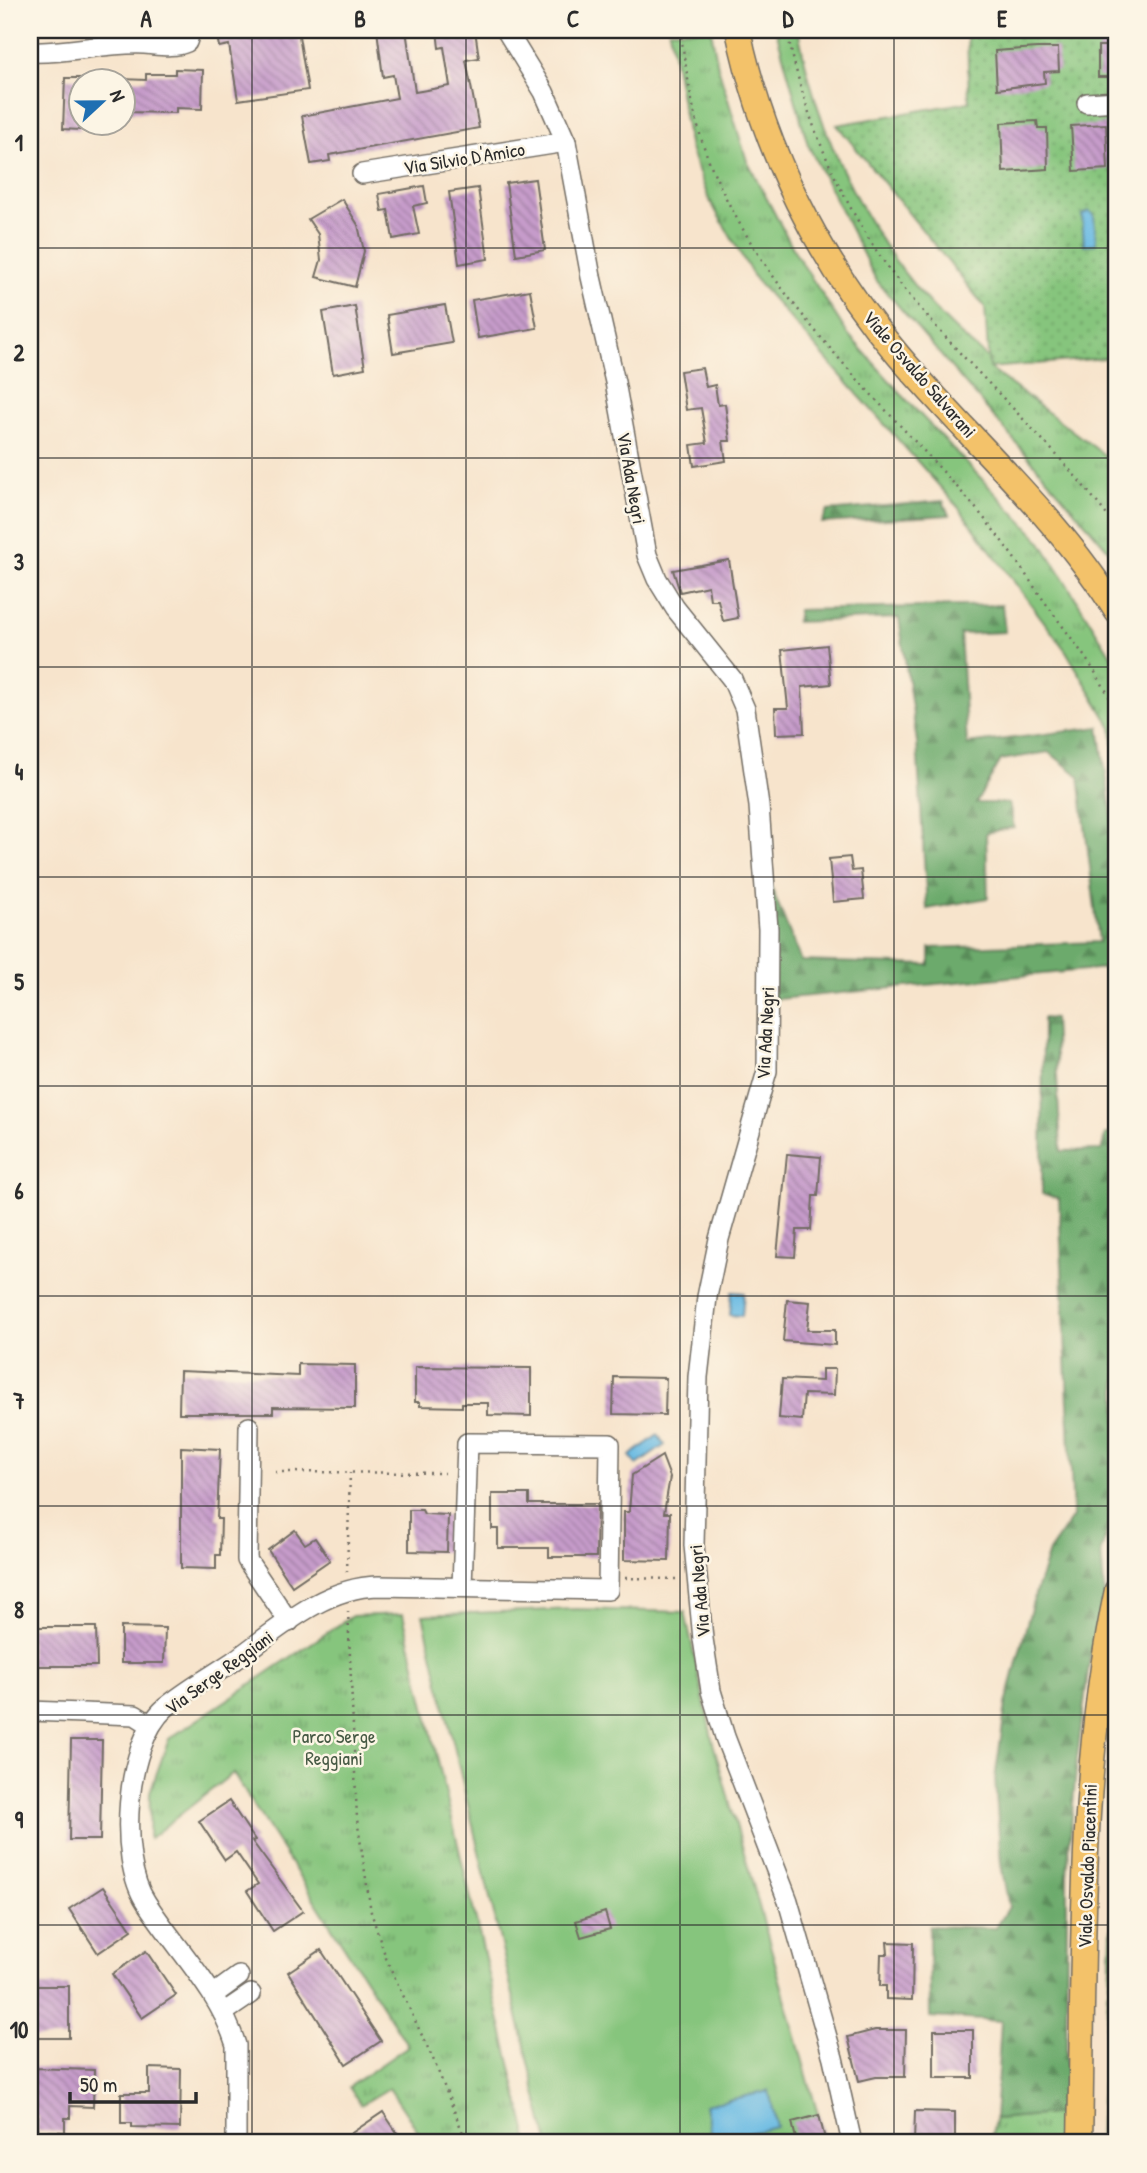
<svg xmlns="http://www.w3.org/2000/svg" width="1147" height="2173" font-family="'Patrick Hand',sans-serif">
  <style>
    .grass { fill: url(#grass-tufts); stroke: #587854; stroke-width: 2 }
    .forest { fill: url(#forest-firs); stroke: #4c6a4c; stroke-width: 2 }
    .garden { fill: url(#garden-dots); stroke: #587854; stroke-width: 2 }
    .pitch { fill: #86c57d; stroke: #587854; stroke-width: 2 }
    .water { fill: #67bae3; stroke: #497287; stroke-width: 2 }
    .building { fill: url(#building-back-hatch) }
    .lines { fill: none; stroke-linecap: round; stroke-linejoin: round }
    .minor-casing { stroke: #726c63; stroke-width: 22 }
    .major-casing { stroke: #726c63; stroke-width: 27 }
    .path { stroke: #726c63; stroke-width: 2.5; stroke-dasharray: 2 5; stroke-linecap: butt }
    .minor { stroke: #fff; stroke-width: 19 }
    .major { stroke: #f3c26a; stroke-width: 24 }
    .grid { fill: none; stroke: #2b2b2b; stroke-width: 2; stroke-opacity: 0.55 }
    .labels { text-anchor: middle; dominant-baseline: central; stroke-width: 5; stroke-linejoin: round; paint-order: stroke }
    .street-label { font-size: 19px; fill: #2b2b2b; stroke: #fcf5e5 }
    .park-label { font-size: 19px; fill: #465944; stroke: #fcf5e5 }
    .neatline { fill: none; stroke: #2b2b2b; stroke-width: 2.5 }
    .grid-label { font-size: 23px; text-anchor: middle; font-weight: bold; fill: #2b2b2b }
  </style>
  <defs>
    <pattern id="grass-tufts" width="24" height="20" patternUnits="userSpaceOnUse" patternTransform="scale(1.75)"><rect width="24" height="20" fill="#86c57d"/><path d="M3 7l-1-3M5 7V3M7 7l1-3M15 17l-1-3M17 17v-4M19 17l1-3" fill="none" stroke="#6ea067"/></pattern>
    <pattern id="forest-firs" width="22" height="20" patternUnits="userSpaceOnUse" patternTransform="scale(1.75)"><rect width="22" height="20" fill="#6caa6c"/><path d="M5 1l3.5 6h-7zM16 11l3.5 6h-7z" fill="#598b59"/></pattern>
    <pattern id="garden-dots" width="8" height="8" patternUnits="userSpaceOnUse" patternTransform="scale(1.75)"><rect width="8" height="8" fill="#86c57d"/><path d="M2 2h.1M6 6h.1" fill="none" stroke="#6ea067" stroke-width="1.8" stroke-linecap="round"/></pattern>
    <pattern id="building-back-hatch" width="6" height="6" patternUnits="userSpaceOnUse" patternTransform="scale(1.75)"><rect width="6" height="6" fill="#c69bca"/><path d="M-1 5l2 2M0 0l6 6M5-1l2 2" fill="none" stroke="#a17fa4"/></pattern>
  </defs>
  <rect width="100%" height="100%" fill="#fcf5e5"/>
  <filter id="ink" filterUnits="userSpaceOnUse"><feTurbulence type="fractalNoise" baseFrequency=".0143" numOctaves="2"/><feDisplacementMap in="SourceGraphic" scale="14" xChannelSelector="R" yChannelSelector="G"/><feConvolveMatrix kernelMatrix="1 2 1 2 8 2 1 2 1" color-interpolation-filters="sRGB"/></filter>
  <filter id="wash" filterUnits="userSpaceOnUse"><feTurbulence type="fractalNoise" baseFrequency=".00686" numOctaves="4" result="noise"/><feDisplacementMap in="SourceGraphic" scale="28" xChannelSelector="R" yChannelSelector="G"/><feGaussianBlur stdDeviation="1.57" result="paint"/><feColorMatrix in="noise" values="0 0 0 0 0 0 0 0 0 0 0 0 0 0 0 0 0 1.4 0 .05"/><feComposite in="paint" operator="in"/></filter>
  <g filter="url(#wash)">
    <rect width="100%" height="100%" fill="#f7e4cc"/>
    <g class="grass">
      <path d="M669,30H711L718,67L747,161L796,254L847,333L913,407L1039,539L1117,665V781L1112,728L1066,651L958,507L755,279L709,199L690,149Z"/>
      <path d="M776,30H798C822,156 886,278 988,358L989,368L1115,463L1117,560L876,280L808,145Z"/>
      <path d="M403,1614L529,2143H426L389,2088L361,2105L349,2087L408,2046L233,1773L149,1839L150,1792L169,1739L352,1616Z"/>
      <path d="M1110,1968H1117V2143H1099Z"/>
      <path d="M1066,2113L1064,2143H990L995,2119Z"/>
    </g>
    <g class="forest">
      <path d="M943,501L949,515L822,523L827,511Z"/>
      <path d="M1002,605L1005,632L960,634L967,744L1099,727L1117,850V967L768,1000L764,869L801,961L930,965V948L1099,942L1079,776L1049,752L1001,760L976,803H1009L1014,827L986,833L988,898L927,909L917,742L899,618L796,622L798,610Z"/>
      <path d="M1043,1018L1054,1019L1061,1151L1102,1150L1105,1134H1117V1498L1101,1551L1105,1599L1090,1657L1077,1758L1067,1874L1066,2113L995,2119L1001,2021L930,2017L929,1926L996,1928L1009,1907L1001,1864L995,1779L1006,1704L1034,1597L1049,1552L1073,1517L1059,1198L1042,1194Z"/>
      <path d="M1117,1798V1968H1110L1115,1820Z"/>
    </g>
    <path class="garden" d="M967,30H1117V357L989,368L985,307L837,125L969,102Z"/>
    <path class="pitch" d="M576,1609L685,1612L713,1743L826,2143H548L423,1615Z"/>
    <g class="water">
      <path d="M1089,211L1094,215L1096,244L1084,245L1082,215Z"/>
      <path d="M732,1292L744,1293L742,1316L730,1315Z"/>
      <path d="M658,1435L665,1445L637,1465L630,1456Z"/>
      <path d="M769,2091L777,2127L712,2141L705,2105Z"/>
    </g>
    <g id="blocks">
      <g class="building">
        <path d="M216,30H298L308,90L238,100L229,45L219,47Z"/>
        <path d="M377,30H406L415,92L450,86L444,47L439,48L437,30H475L479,58L466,60L479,128L329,155L330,161L311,164L302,116L397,98L393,75L383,77Z"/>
        <rect x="1098" y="46" width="19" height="31"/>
        <path d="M1037,48H1058L1059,71L1044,72L1045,83L997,89L995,51Z"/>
        <path d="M175,69L203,70L202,109L176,108V113L122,112V79L146,80V74H175Z"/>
        <path d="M65,78H80V130L63,129Z"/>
        <path d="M1037,121L1038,128H1047L1048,169L1003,172L1001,123Z"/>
        <path d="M1106,124L1108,169L1074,171L1071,126Z"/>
        <path d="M535,179L545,250L516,255L506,183Z"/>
        <path d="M424,186L427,203L413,206L419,234L393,239L388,210L382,211L379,194Z"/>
        <path d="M478,188L488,259L459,264L449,192Z"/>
        <path d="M342,199L358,225L364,251L355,287L316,277L321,260L318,234L308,219Z"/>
        <path d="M530,290L537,328L478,338L472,300Z"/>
        <path d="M445,305L452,343L393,353L387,315Z"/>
        <path d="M355,306L365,368L333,374L323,312Z"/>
        <path d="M702,368L706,387L715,385L718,405L725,404L730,441H723L726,461L694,466L691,445L707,443L701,408L686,410L680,371Z"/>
        <path d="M729,560L738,618L723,621L718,600H710L708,586L680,592L673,570Z"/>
        <path d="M827,645L831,684L802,687L804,733L776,734L775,708H788L782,650Z"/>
        <path d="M850,857L852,871L861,870L864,899L833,902L829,859Z"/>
        <path d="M787,1154L821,1157L818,1196H813L811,1230H797L795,1257L777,1256Z"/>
        <path d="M787,1300L810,1302L807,1330H835V1345L783,1341Z"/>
        <path d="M298,1364L355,1365V1408L273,1407V1413H179L180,1371L298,1376Z"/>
        <path d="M415,1367L531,1368V1416L488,1415V1403H462V1407L420,1406V1402H415Z"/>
        <path d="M822,1369H835L834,1395L804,1394L802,1420L779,1418L782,1379L822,1381Z"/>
        <path d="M614,1377L666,1378L665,1415L613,1414Z"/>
        <path d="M181,1447L220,1449L217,1519H221L220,1555H216V1569L181,1568Z"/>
        <path d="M662,1456L670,1477L664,1513H670L669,1561L624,1560V1512H629L632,1475Z"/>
        <path d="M492,1494H529V1504H597L596,1557H549V1548H498V1529H492Z"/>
        <path d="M409,1510H422L424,1514L448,1515L447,1552L409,1551Z"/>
        <path d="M295,1530L305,1544L315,1538L330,1560L292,1586L268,1550Z"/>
        <path d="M30,1627H96L97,1666H30Z"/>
        <path d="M121,1627L165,1628L164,1663H121Z"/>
        <path d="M71,1740H102L100,1840H69Z"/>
        <path d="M229,1801L255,1840L252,1841L303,1911L273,1931L247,1891L258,1884L236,1852L225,1860L199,1821Z"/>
        <path d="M103,1887L132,1930L98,1953L69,1909Z"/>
        <path d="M605,1912L610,1929L581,1937L576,1921Z"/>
        <path d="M887,1942L913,1943L912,2000L886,1999V1986H880L881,1954H888Z"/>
        <path d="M321,1950L381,2041L346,2064L288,1972Z"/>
        <path d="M146,1951L176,1995L142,2018L112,1974Z"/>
        <rect x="30" y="1986" width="39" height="52"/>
        <path d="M875,2030H906L905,2077H876L859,2081L848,2037Z"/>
        <rect x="934" y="2030" width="39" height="48"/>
        <path d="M30,2068L94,2070L93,2107L70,2106V2118H65V2132L37,2131L38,2116H32L33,2101H30Z"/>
        <path d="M149,2068L181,2069L180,2128L132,2127V2123H121V2093H149Z"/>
        <path d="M915,2111L955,2112V2143H914Z"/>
        <path d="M383,2112L404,2143H337Z"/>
        <path d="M819,2115L826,2143H797L792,2122Z"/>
      </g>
    </g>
  </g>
  <g filter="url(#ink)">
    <use href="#blocks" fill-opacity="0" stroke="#726c63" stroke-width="2"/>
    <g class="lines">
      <g class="minor-casing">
        <g id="minor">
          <path d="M506,30L544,92L566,142L591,277L615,382L647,555L657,579L675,608L732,679L745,709L759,806L768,929L767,1071L719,1239L707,1297L698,1377L694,1545L703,1639L711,1691L725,1737L788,1901L833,2058L852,2143"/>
          <path d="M30,52C68,54 106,42 144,44C159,45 174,48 187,42L191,30"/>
          <path d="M1087,103L1117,101"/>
          <path d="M362,174L566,142"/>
          <path d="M249,1427L247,1560L289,1622"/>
          <path d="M30,1711L135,1715L151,1725"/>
          <path d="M213,1995L239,1976"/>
          <path d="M223,2013L251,1994"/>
          <path d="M236,2143V2045C219,1990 176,1949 146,1902C117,1859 125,1744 165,1708C185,1691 210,1677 231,1663C275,1632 322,1587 378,1586L608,1590L610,1444L467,1443L462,1587"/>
        </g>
      </g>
      <g class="major-casing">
        <g id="major">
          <path d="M738,30C763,149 819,262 898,355C971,441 1057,515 1117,612"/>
          <path d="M1080,2143C1084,1959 1078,1771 1117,1590"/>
        </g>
      </g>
      <g class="path">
        <path d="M680,30C688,77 693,124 712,168C769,302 879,398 973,505C998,534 1020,566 1042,598C1068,635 1099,671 1117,713"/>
        <path d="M787,30C804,120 845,214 902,286C969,371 1054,441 1117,529"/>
        <path d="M275,1472L449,1473"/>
        <path d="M347,1572L350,1473"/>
        <path d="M625,1578L678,1579"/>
        <path d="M348,1611L357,1819L371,1912L387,1961L434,2061L467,2143"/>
      </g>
      <use href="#minor" class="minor"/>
      <use href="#major" class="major"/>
    </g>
  </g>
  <path class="grid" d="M252,30V2143M466,30V2143M680,30V2143M894,30V2143M30,248H1117M30,458H1117M30,667H1117M30,877H1117M30,1086H1117M30,1296H1117M30,1506H1117M30,1715H1117M30,1925H1117"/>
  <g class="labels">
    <g class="street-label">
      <text transform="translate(464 158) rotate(-9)">Via Silvio D'Amico</text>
      <text transform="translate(920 374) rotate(49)">Viale Osvaldo Salvarani</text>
      <text transform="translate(632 478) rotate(80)">Via Ada Negri</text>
      <text transform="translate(765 1033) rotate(-87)">Via Ada Negri</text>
      <text transform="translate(699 1591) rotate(-95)">Via Ada Negri</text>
      <text transform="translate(219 1672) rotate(-36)">Via Serge Reggiani</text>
      <text transform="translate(1087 1866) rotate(-88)">Viale Osvaldo Piacentini</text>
    </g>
    <g class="park-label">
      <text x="334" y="1736">Parco Serge<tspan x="334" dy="22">Reggiani</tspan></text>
    </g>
  </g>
  <rect width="1147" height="2173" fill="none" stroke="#fcf5e5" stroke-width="77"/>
  <g transform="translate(102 102) rotate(68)"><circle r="33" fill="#fcf5e5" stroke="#a8a49b" stroke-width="2"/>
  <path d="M0-5L12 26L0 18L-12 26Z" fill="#1f6fb2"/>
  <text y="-10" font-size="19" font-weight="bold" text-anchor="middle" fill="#2b2b2b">N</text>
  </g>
  <path d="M70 2092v10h126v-10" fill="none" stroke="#2b2b2b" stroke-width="3.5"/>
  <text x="80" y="2092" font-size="21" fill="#2b2b2b" stroke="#fcf5e5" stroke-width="5" paint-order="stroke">50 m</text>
  <rect x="38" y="38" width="1070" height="2096" class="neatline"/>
  <g class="grid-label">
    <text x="146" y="27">A</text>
    <text x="360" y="27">B</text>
    <text x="573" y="27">C</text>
    <text x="788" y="27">D</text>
    <text x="1002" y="27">E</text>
    <text x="19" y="151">1</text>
    <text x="19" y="361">2</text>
    <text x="19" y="570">3</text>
    <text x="19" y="780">4</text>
    <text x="19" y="990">5</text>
    <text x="19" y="1199">6</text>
    <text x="19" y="1409">7</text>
    <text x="19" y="1618">8</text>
    <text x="19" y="1828">9</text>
    <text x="19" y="2038">10</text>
  </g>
</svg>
